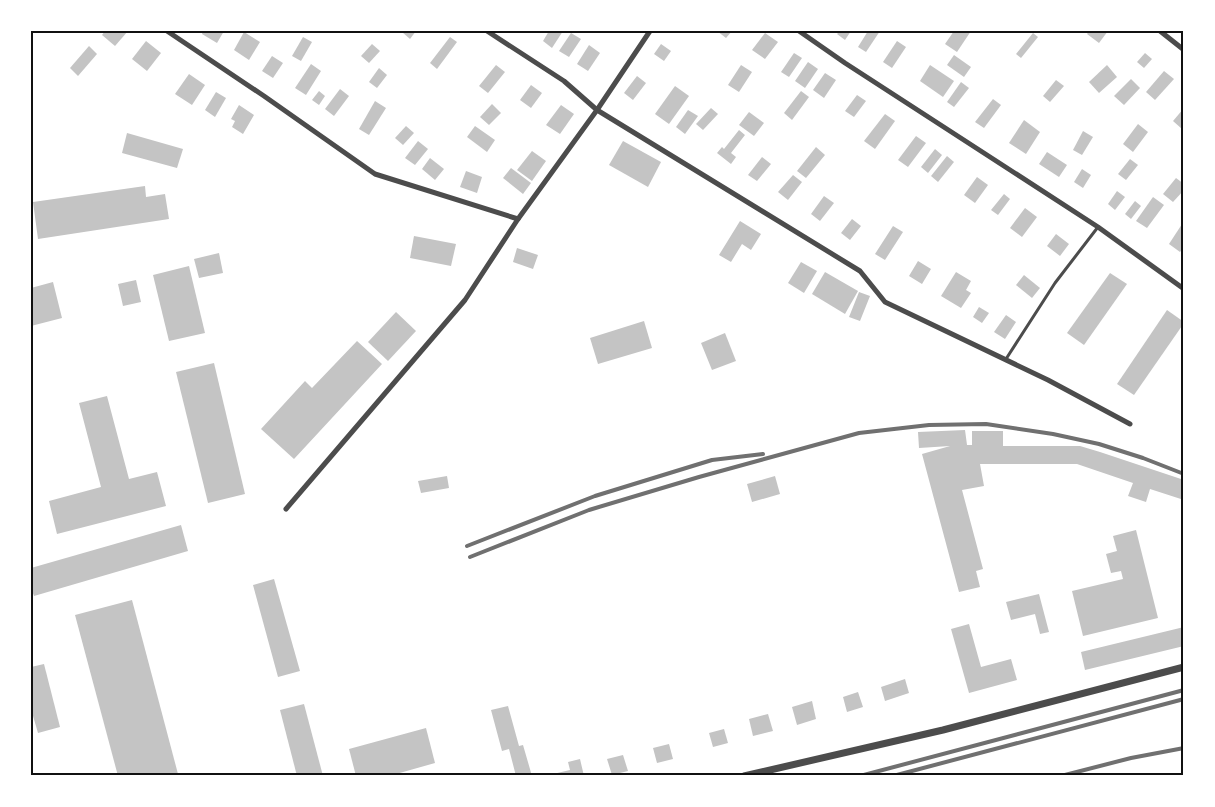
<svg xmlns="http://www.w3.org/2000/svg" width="1215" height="807" font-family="'Fira Sans Condensed',sans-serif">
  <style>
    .building { fill: #c4c4c4 }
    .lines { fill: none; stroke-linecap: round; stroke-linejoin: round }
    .service { stroke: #4c4c4c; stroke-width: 3 }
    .minor { stroke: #4c4c4c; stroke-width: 5 }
    .tertiary { stroke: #4c4c4c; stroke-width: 7 }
    .rail { stroke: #707070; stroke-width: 4 }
    .neatline { fill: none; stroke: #111; stroke-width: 2 }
  </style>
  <rect width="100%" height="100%" fill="#fff"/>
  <g class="building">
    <path d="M105,31H128L115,46L102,35Z"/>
    <path d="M203,31H224L217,43L202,34Z"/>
    <path d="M403,31H416L410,39L402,32Z"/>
    <path d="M549,31H563L552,48L543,41Z"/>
    <path d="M717,31H732L726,38Z"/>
    <path d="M840,31H851L845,40L837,34Z"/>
    <path d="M868,31H880L866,52L858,47Z"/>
    <path d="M954,31H971L957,52L945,44Z"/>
    <path d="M1089,31H1108L1099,43L1087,34Z"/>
    <path d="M244,32L260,42L249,60L234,50Z"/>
    <path d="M571,33L581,39L569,57L559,51Z"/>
    <path d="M765,33L778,42L765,59L752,50Z"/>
    <path d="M1033,33L1038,37L1021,58L1016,54Z"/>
    <path d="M303,37L312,42L301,61L292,56Z"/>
    <path d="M450,37L457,42L437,69L430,63Z"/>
    <path d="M146,41L161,53L147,71L132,59Z"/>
    <path d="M897,41L906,47L892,68L883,62Z"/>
    <path d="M372,44L380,51L369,63L361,56Z"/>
    <path d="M661,44L671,51L664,61L654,54Z"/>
    <path d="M589,45L600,53L588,71L577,64Z"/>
    <path d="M89,46L97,54L78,76L70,68Z"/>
    <path d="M794,53L802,58L789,77L781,72Z"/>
    <path d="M1145,53L1152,59L1144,68L1137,62Z"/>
    <path d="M954,55L971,67L964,77L947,65Z"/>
    <path d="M272,56L283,63L273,78L262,71Z"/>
    <path d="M808,62L818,69L805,88L795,81Z"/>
    <path d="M311,64L321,71L306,95L295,88Z"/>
    <path d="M496,65L505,72L488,93L479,86Z"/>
    <path d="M741,65L752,72L739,92L728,85Z"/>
    <path d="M930,65L954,81L943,97L920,81Z"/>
    <path d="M1107,65L1117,77L1099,93L1089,82Z"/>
    <path d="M379,68L387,75L377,88L369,82Z"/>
    <path d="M1164,71L1174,79L1155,100L1146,92Z"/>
    <path d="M825,73L836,80L824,98L813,90Z"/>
    <path d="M189,74L205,85L192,105L175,94Z"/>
    <path d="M637,76L646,83L633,100L624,93Z"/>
    <path d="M1131,79L1140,88L1124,105L1114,96Z"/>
    <path d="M1056,80L1064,86L1050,102L1043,96Z"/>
    <path d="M961,82L969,88L954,107L947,102Z"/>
    <path d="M531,85L542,93L531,108L520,100Z"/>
    <path d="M675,86L689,96L669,124L655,114Z"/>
    <path d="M340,89L349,96L334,116L325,109Z"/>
    <path d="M319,91L325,96L319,105L312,100Z"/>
    <path d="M801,91L809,97L792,120L784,113Z"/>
    <path d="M216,92L226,98L215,117L205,110Z"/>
    <path d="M857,95L866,101L854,117L845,111Z"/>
    <path d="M993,99L1001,105L984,128L975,122Z"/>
    <path d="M375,101L386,108L369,135L359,129Z"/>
    <path d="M492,104L501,113L489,125L480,117Z"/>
    <path d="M239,105L254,115L243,134L232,127L235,121L231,119Z"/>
    <path d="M561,105L574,114L560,134L546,125Z"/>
    <path d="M711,108L718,114L703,130L696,124Z"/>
    <path d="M1184,108V127L1182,129L1173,121Z"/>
    <path d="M688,110L698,116L685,134L676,127Z"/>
    <path d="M749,112L764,123L754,136L739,125Z"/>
    <path d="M885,114L895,121L875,149L864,141Z"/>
    <path d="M1024,120L1040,132L1026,154L1009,143Z"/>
    <path d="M1138,124L1148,132L1133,152L1123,144Z"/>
    <path d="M406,126L414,133L403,145L395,138Z"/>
    <path d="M475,126L495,140L487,152L467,137Z"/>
    <path d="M739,130L745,135L731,153L736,157L731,164L717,153L722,147L724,149Z"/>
    <path d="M1083,131L1093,137L1082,155L1073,150Z"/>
    <path d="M127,133L183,149L177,168L122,153Z"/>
    <path d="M916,136L926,143L908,167L898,160Z"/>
    <path d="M418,141L428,149L415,165L405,158Z"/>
    <path d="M623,141L661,162L648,187L609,165Z"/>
    <path d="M816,147L825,155L806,178L797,171Z"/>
    <path d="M935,149L942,155L928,173L921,167Z"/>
    <path d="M532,151L546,161L532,181L517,170Z"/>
    <path d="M1047,152L1067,165L1059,177L1039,164Z"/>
    <path d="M947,156L954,162L938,182L931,176Z"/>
    <path d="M762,157L771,164L757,181L748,175Z"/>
    <path d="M430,158L444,169L435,180L422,169Z"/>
    <path d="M1130,159L1138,165L1126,180L1118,174Z"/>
    <path d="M511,168L531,183L523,194L503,178Z"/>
    <path d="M1082,169L1091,175L1083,188L1074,182Z"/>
    <path d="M466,171L482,177L477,193L460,187Z"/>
    <path d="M793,175L802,182L788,200L778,192Z"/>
    <path d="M977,177L988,185L975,203L964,195Z"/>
    <path d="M1176,178L1184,184V190L1173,202L1163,194Z"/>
    <path d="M145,186L146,197L165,194L169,219L38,239L33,202Z"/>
    <path d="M1117,191L1125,197L1115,210L1108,204Z"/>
    <path d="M1004,194L1010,199L998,215L991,210Z"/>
    <path d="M824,196L834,203L820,221L811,214Z"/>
    <path d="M1153,197L1164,205L1147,228L1136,221Z"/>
    <path d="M1135,201L1141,206L1131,219L1125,214Z"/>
    <path d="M1025,208L1037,217L1022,237L1010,228Z"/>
    <path d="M852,219L861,226L850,240L841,233Z"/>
    <path d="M740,221L761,234L751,250L742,244L731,262L719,255Z"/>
    <path d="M1184,221V247L1180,252L1169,244Z"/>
    <path d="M893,226L903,232L885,260L875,254Z"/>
    <path d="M1056,234L1069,244L1060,256L1047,246Z"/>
    <path d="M414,236L456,244L451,266L410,258Z"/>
    <path d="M517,248L538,255L533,269L513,262Z"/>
    <path d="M219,253L223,273L199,278L194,259Z"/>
    <path d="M918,261L931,269L922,284L909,276Z"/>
    <path d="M801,262L817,271L804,293L788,283Z"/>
    <path d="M189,266L205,333L169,341L153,275Z"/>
    <path d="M825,272L858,291L845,314L812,294Z"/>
    <path d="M956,272L971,281L966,290L971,293L961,308L941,296Z"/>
    <path d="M1110,273L1127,284L1084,345L1067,333Z"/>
    <path d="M1024,275L1040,288L1032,298L1016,285Z"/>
    <path d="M136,280L141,302L123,306L118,284Z"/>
    <path d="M53,282L62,318L31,326V288Z"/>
    <path d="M859,292L870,296L860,321L849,317Z"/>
    <path d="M979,307L989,313L982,323L973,317Z"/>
    <path d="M1167,310L1184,322V323L1134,395L1117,384Z"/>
    <path d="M396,312L416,331L388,361L368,342Z"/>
    <path d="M1006,315L1016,322L1005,339L994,332Z"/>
    <path d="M644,321L652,348L598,364L590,338Z"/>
    <path d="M725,333L736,361L712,370L701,343Z"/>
    <path d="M357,341L382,364L294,459L261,429L305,381L312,388Z"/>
    <path d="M214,363L245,494L208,503L176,372Z"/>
    <path d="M107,396L129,479L157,472L166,506L57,534L49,501L101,487L79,403Z"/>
    <path d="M965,430L967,445H972V431H1003V446H1080L1100,452L1184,480V500L1150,489L1146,502L1128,496L1133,483L1077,464H980L984,486L962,490L983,569L976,571L980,587L959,592L922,454L950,446L919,448L918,432Z"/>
    <path d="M447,476L449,488L421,493L418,481Z"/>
    <path d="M775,476L780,494L752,502L747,484Z"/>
    <path d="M181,525L188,551L34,596L31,588V568Z"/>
    <path d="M1136,530L1158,618L1083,636L1072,591L1123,579L1121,571L1111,573L1106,554L1117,551L1113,536Z"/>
    <path d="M274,579L300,671L278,677L253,585Z"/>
    <path d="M1039,594L1049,632L1040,634L1035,614L1011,620L1006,602Z"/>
    <path d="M132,600L178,774L172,776H118L75,615Z"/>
    <path d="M969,624L981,667L1011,659L1017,680L969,693L951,629Z"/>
    <path d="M1184,627V646L1085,670L1081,652Z"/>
    <path d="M44,664L60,727L38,733L31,709V667Z"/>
    <path d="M905,679L909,693L885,701L881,687Z"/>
    <path d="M858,692L863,707L847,712L843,697Z"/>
    <path d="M812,701L816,719L797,725L792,707Z"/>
    <path d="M304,704L323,776H297L280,710Z"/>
    <path d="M508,706L519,746L523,745L532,776H516L509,749L502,751L491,710Z"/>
    <path d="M768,714L773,731L753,736L749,719Z"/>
    <path d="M426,728L435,763L389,776H356L349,749Z"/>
    <path d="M724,729L728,743L713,747L709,733Z"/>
    <path d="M669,744L673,759L657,763L653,748Z"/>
    <path d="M623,755L628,771L612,775L607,759Z"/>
    <path d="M580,759L584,776H553V774L570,770L568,762Z"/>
  </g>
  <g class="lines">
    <path class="service" d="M1006,359L1055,283L1098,227"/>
    <g class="minor">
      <path d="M167,31L264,96L375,174L518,219"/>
      <path d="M487,31L564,81L597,110L860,271L885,302L1048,380L1130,424"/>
      <path d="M799,31L845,63L1098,227L1184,289"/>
      <path d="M1160,31L1184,50"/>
      <path d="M286,509L465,300L518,219L597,110L650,31"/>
    </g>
    <path class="tertiary" d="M744,776L943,730L1184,667"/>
    <g class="rail">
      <path d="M467,546L595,496L712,460L763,454"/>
      <path d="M470,557L589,510L699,477L859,433L929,425L986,424L1053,434L1099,444L1143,458L1184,474"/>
      <path d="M860,776L1184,690"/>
      <path d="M893,776L1184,699"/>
      <path d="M1061,776L1131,758L1184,748"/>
      <path d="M1183,776H1184"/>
    </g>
  </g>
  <rect width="1215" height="807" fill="none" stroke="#ffffff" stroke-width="65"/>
  <rect x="32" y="32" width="1150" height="742" class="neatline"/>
</svg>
